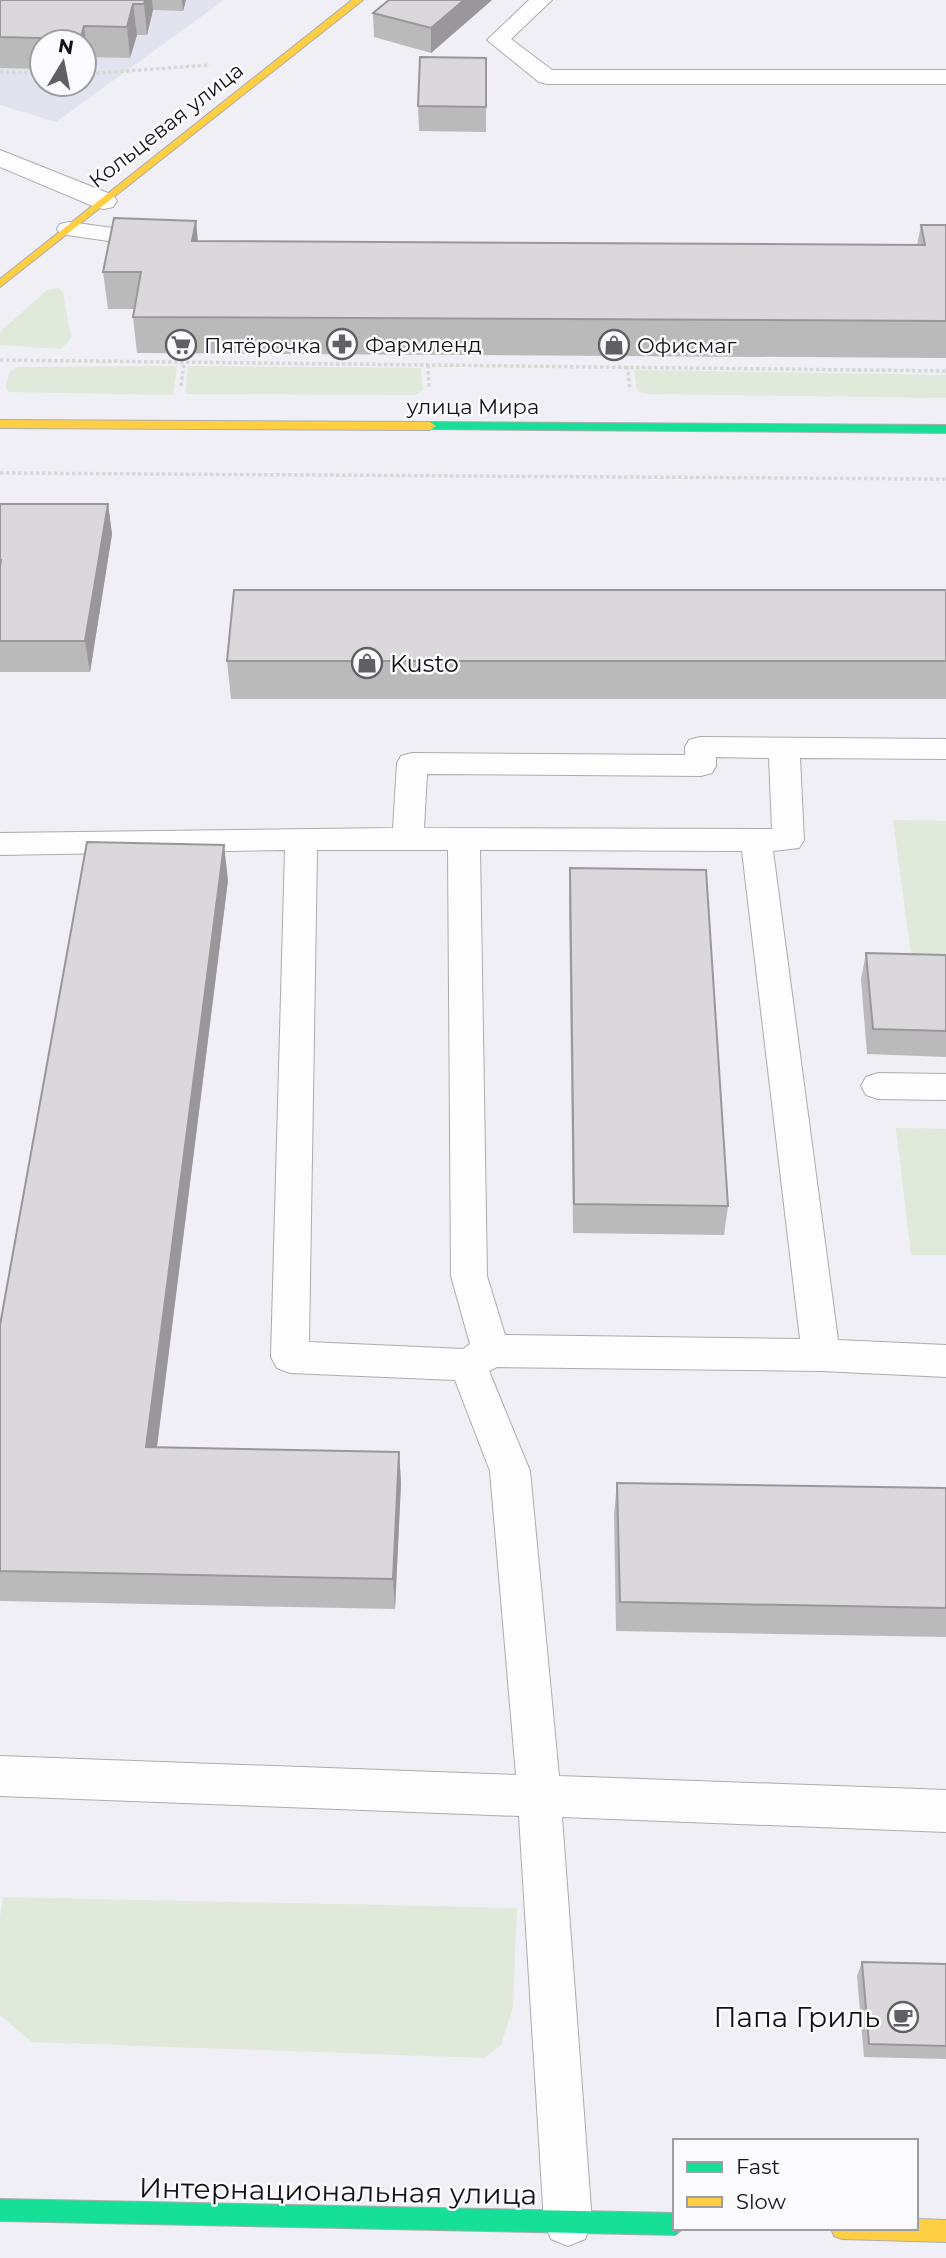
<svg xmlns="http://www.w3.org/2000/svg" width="946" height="2258" font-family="Montserrat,sans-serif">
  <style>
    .built { fill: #e3e3ef; fill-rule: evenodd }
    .green { fill: #e1e9da }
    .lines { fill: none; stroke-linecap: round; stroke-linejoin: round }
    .lane-casing { stroke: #acacb0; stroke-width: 2 }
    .street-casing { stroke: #acacb0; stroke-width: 2 }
    .fast-casing { stroke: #acacb0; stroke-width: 2 }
    .slow-casing { stroke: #acacb0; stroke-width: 2 }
    .path { stroke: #d8d8d9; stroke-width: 3.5; stroke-dasharray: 3.5 2.5; stroke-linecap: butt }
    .lane { fill: #fdfdfe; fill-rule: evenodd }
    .street { fill: #fdfdfe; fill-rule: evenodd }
    .fast { fill: #16e098; fill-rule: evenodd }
    .slow { fill: #ffcf43; fill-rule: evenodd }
    .wall { fill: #bbbabb }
    .shaded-wall { fill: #999799 }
    .building { fill: #dad8da; stroke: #999799; stroke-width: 2 }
    .labels { text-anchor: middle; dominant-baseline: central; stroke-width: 5; stroke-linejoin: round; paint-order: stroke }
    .far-street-label { font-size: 21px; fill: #131316; stroke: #fbfbff }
    .far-poi-label { font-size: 21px; fill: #131316; stroke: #fbfbff; text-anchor: start }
    .poi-label { font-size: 24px; fill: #131316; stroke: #fbfbff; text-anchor: start }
    .near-poi-label { font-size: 28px; fill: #131316; stroke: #fbfbff; text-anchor: end }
    .near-street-label { font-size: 28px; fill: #131316; stroke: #fbfbff }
  </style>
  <rect width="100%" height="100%" fill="#efeff5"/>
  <path class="built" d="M0,0H224L56,122L0,105ZM42,42H84V84H42Z"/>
  <g class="green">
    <path d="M58,288L63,292L71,338L61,349L0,345V332L47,290Z"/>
    <path d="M177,366L173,395L9,392L6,388L9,372L18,367Z"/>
    <path d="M188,366L421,368L423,390L415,395L185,394Z"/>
    <path d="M634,370L946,375V398L647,394L637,391Z"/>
    <path d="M893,820L946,821V955L911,954Z"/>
    <path d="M896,1128L946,1129V1255H911Z"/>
    <path d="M3,1897L517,1908L513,2007L501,2045L484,2058L32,2042L0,2015V1917Z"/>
  </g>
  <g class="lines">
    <g class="lane-casing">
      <g id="lane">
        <path d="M529,0H552L511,39L552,70H946V84H547L539,82L487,40Z"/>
        <path d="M69,222L157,234L166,236L169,241L166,246L157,248L60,234L57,229L60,224Z"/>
        <path d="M700,737L946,739V759L800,758L804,840L799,848L773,851L838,1340L946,1345V1377L821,1371L497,1367L489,1371L530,1471L559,1776L946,1790V1832L562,1817L592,2222L585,2239L568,2246L551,2239L544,2222L519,1816L0,1796V1756L516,1775L490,1471L455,1380L290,1373L277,1368L271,1357L285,850L0,855V833L393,828L397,763L401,756L412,753L685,755V747L689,740ZM716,757L769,758L772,829L424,828L427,774L701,776L712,773L716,766ZM317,850H448L451,1276L470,1344L463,1349L309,1342ZM480,850L742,851L800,1339L505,1335L487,1276Z"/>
        <path d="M878,1073L946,1074V1100L878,1099L866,1095L861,1086L866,1077Z"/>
      </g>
    </g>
    <g class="street-casing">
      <path id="street" d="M0,150L113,195L117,201L113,207L104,209L95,207L0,167Z"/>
    </g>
    <g class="fast-casing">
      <g id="fast">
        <path d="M430,422L946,425V433L426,429V423Z"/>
        <path d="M0,2199L675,2213V2228H684L675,2235L0,2221Z"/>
      </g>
    </g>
    <g class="slow-casing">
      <g id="slow">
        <path d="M352,0H363L0,287V279Z"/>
        <path d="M0,420L430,422L436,426L430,430L0,428Z"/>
        <path d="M916,2219L946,2220V2242L842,2239L834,2236L831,2228H916Z"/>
      </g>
    </g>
    <g class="path">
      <path d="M0,72L42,73"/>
      <path d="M84,74L210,65"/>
      <path d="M0,360L946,371"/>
      <path d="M428,365L429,388"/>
      <path d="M627,366L630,390"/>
      <path d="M181,386L184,363"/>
      <path d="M0,473L946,479"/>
    </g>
    <use href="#lane" class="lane"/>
    <use href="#street" class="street"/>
    <use href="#fast" class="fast"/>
    <use href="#slow" class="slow"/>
  </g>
  <g class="wall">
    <path d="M0,0H186L183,11L153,10L147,35H137L130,58L88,57L85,70L84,42H42V69L0,68Z"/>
    <path d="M389,0H492L431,53L374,37L373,13Z"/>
    <path d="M486,58V132L419,131L418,106Z"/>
    <path d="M196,221L198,241L917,245L921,225H946V358L137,353L133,317L134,309H108L103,272Z"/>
    <path d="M0,504H108L112,534L90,672H0Z"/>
    <path d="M946,590V699H231L227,661Z"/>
    <path d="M570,868L728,1206L724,1235L573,1233L569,898Z"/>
    <path d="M228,880L157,1447L399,1452L401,1483L395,1609L0,1601V1325Z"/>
    <path d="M866,953L946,955V1057L867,1054L861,979Z"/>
    <path d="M617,1483L946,1488V1637L616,1631L614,1514Z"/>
    <path d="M862,1962L946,1964V2059L864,2057L857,1976Z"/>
  </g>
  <g class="shaded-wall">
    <path d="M145,0H152L153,10L147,35L144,4Z"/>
    <path d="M182,0H186L183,11Z"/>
    <path d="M464,0H492L431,53V28Z"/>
    <path d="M133,4L137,35L130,58L127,27Z"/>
    <path d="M84,26L88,57L85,70L84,42H81L80,39Z"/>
    <path d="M196,221L199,257L192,241Z"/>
    <path d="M108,504L112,534L90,672L85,641Z"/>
    <path d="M224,845L228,880L153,1478L146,1447Z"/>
    <path d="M399,1452L401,1483L395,1609L393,1579Z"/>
  </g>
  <g class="building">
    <path d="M0,0H145L144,4H133L127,27L84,26L80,39L0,37Z"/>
    <path d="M389,0H464L431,28L373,13Z"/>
    <path d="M420,57L486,58V107L418,106Z"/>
    <path d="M114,218L196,221L192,241L925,245L921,225H946V321L133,317L141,272H103Z"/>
    <path d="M0,504H108L85,641H0V567L1,560H0Z"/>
    <path d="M234,590H946V661H227Z"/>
    <path d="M87,842L224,845L146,1447L399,1452L393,1579L0,1571V1325Z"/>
    <path d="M570,868L706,870L728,1206L574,1204Z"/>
    <path d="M866,953L946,955V1031L873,1029Z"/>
    <path d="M617,1483L946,1488V1608L620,1602Z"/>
    <path d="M862,1962L946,1964V2046L869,2044Z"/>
  </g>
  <defs>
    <g id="pharmacy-ring" transform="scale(1.575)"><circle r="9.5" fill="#fbfbff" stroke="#606064" stroke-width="1.5"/><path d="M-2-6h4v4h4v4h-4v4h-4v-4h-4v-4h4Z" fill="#606064"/></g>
    <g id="supermarket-ring" transform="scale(1.575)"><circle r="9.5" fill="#fbfbff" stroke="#606064" stroke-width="1.5"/><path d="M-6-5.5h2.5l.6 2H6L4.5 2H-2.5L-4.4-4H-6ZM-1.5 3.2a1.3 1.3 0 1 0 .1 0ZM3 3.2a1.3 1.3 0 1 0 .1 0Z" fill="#606064"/></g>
    <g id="shop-ring" transform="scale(1.575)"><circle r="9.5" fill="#fbfbff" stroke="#606064" stroke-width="1.5"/><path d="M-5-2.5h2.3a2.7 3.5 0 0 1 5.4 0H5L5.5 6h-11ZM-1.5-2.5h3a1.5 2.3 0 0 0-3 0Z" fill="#606064"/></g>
    <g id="cafe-ring" transform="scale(1.575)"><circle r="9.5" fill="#fbfbff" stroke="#606064" stroke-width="1.5"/><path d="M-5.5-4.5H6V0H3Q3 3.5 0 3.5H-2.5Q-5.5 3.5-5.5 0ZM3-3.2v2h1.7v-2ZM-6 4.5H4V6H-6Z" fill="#606064"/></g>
  </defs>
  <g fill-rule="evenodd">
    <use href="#pharmacy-ring" x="342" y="344"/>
    <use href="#supermarket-ring" x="181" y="345"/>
    <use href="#shop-ring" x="614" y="345"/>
    <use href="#shop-ring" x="367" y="663"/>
    <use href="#cafe-ring" x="903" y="2017"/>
  </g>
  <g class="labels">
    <g class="far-street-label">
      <text transform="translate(166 125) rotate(-38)">Кольцевая улица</text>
      <text x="473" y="406">улица Мира</text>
    </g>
    <g class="far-poi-label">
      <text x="365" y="344">Фармленд</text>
      <text x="204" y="345">Пятёрочка</text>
      <text x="637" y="345">Офисмаг</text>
    </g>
    <g class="poi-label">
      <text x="390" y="663">Kusto</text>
    </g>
    <g class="near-poi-label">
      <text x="880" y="2017">Папа Гриль</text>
    </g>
    <g class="near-street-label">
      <text transform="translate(338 2191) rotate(1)">Интернациональная улица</text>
    </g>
  </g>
  <rect x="673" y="2139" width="245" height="91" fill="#fbfbff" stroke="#9e9ea2" stroke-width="2"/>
  <rect x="687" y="2162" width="35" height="10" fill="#16e098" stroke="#9e9ea2" stroke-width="2"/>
  <text x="736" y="2174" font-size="21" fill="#131316">Fast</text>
  <rect x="687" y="2197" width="35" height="10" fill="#ffcf43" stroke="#9e9ea2" stroke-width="2"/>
  <text x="736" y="2209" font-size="21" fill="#131316">Slow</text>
  <g transform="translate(63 63) rotate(10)"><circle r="33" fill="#fbfbff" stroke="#9e9ea2" stroke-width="2"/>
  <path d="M0-5L12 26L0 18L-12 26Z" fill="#606064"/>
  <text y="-10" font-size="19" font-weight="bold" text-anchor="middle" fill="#131316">N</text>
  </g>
</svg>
